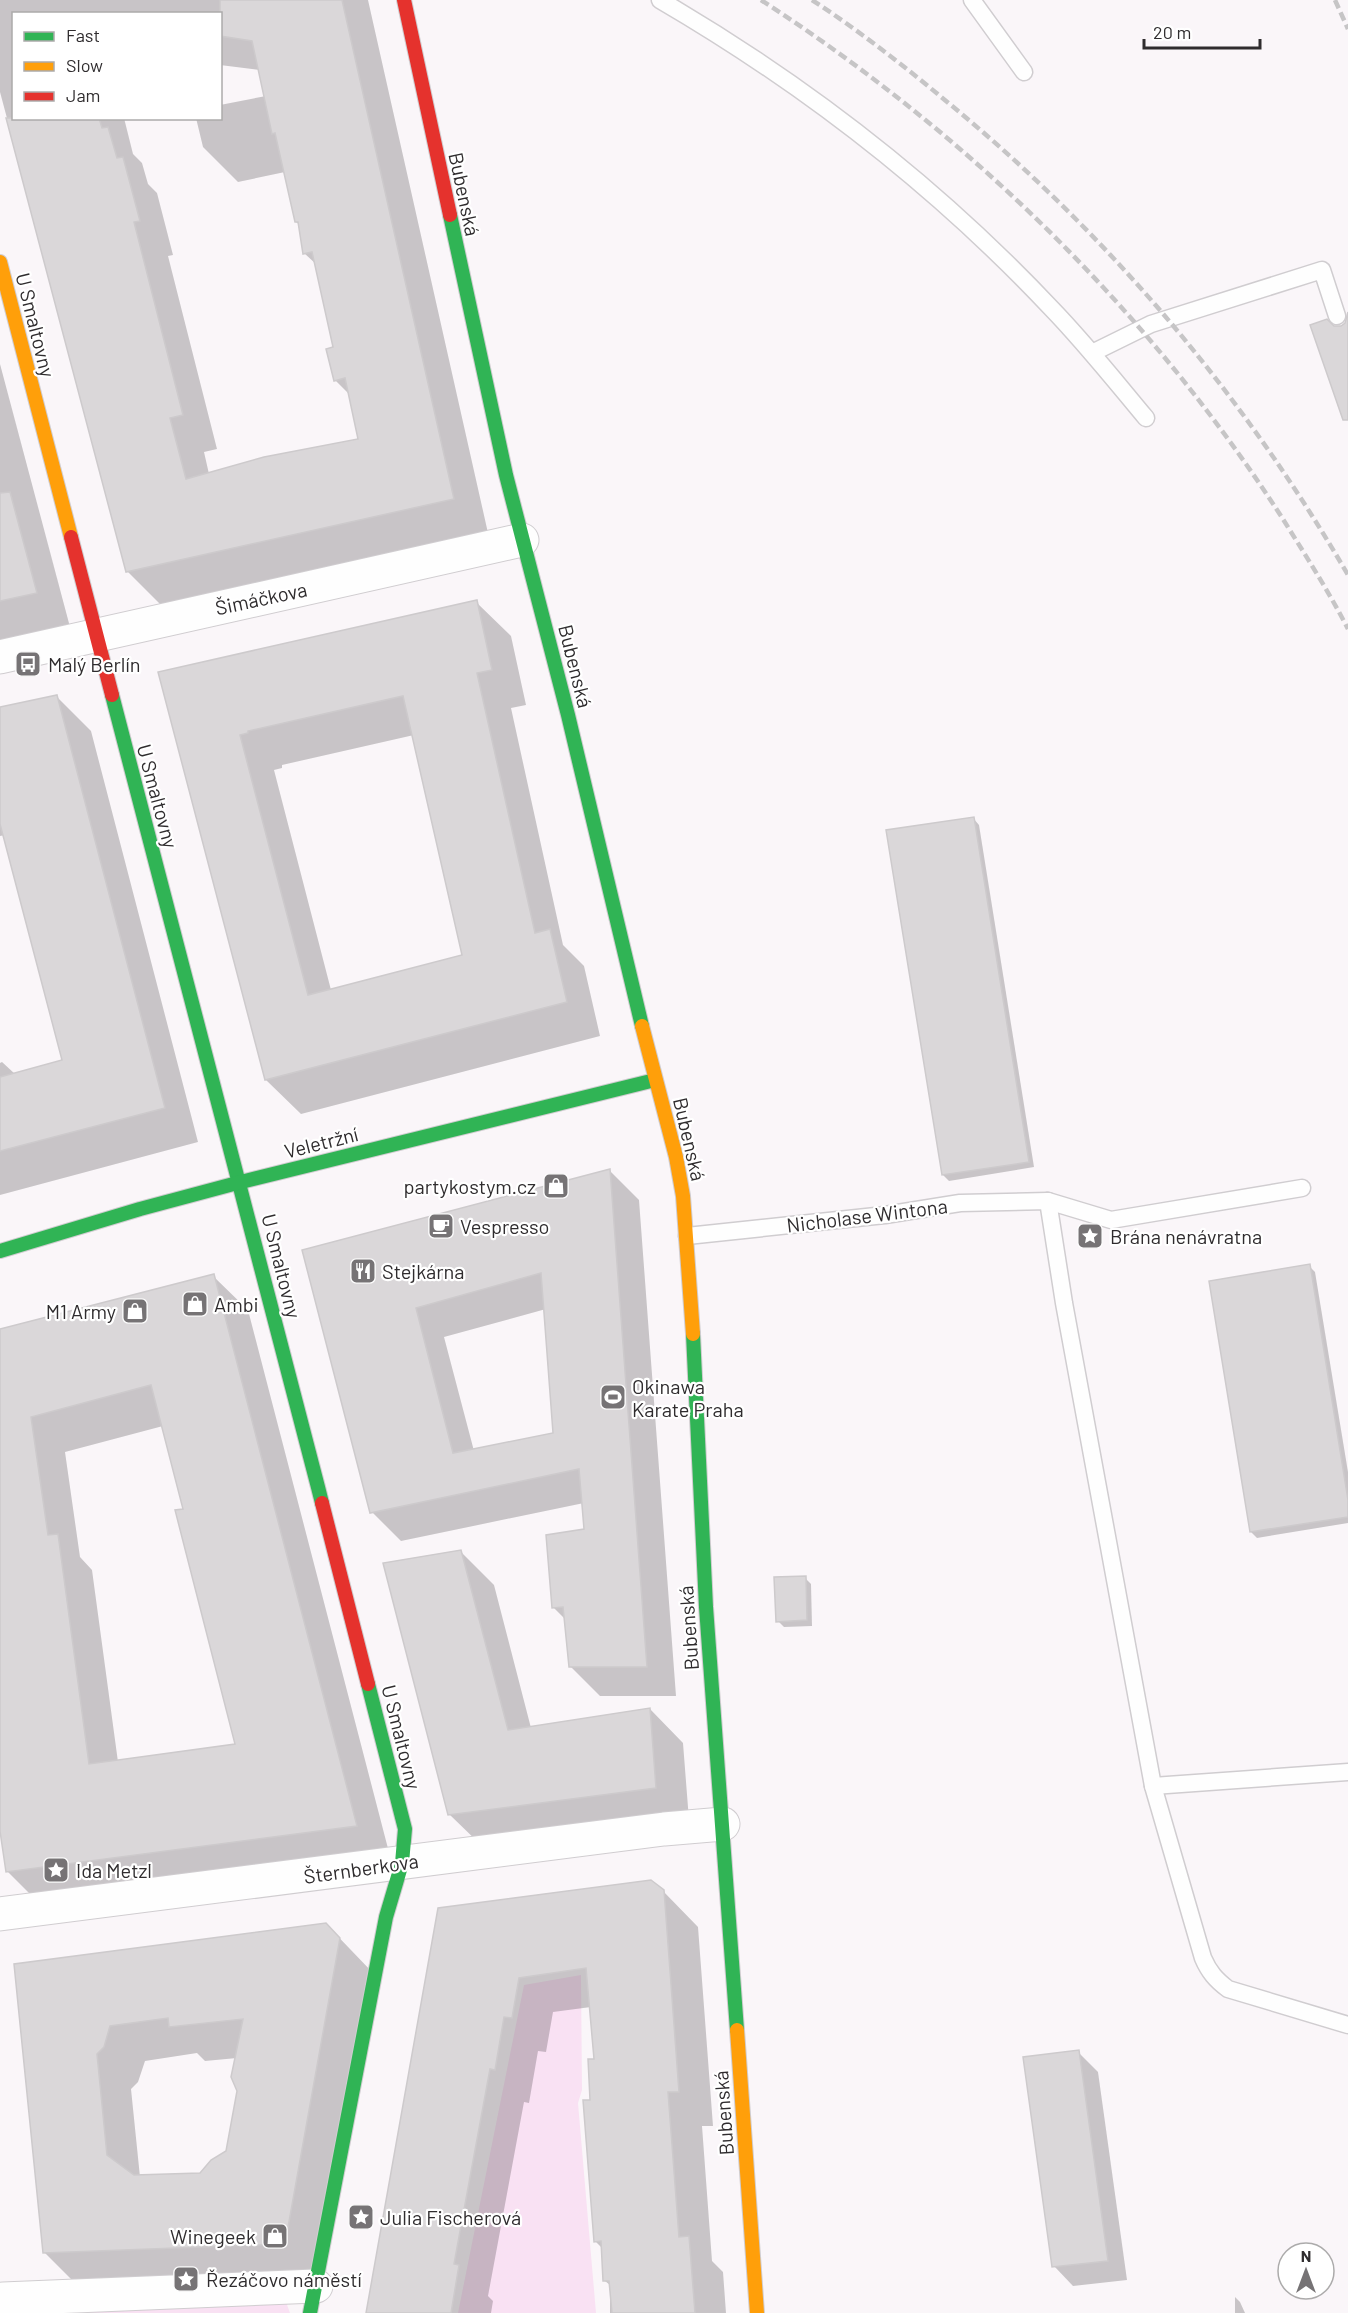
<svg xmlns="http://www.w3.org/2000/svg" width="1348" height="2313" font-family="Barlow,sans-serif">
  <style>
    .green { fill: #f9e1f3 }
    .shadow { fill: #0003; fill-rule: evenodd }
    .building { fill: #dad7d9; stroke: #cdcacc; stroke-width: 1.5; fill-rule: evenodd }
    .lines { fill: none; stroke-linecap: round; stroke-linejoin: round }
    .lane-casing { stroke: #d0cdd0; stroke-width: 19 }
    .street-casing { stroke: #d0cdd0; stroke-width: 35 }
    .fast-casing { stroke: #d0cdd0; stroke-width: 16 }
    .slow-casing { stroke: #d0cdd0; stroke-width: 16 }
    .jam-casing { stroke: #d0cdd0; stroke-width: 16 }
    .lane { stroke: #fefefe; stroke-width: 16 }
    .street { stroke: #fefefe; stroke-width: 33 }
    .fast { stroke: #30b455; stroke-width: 14 }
    .slow { stroke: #ff9f0a; stroke-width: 14 }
    .jam { stroke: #e5322d; stroke-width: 14 }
    .rail { stroke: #c6c5c6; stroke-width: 4.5; stroke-dasharray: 9 4.5; stroke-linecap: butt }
    .labels { text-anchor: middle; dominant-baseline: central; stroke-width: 4.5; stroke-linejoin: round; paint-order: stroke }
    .street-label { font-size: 20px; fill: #2f2c2e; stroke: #fff }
    .poi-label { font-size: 20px; fill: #2f2c2e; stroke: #fff; text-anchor: start }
  </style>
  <rect width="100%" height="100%" fill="#faf6f9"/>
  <g class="green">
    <path d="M581,1975L582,2090L578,2103L596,2313H458L524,1985Z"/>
    <path d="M286,2302L290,2313H34Z"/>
  </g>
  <g class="shadow">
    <path d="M0,0H368L488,533L162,606L128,572L0,92ZM14,14H220V65L260,70L266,96L220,105V118H196L203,147L238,182L285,172L296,222L300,225L304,253L317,265L335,348V380L350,395L360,440L209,474L204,452L217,449L168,256L173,255L157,193L148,184L142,163L133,154L124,118H14Z"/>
    <path d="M0,364L70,627L0,642Z"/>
    <path d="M476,602L511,636L526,705L511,708L563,945L584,966L600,1036L301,1114L266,1080L160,673ZM414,735L463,956L331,990L274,770L282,768V765Z"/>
    <path d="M56,696L91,731L198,1142L0,1195V1063L2,1062L15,1074L64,1061L5,835L0,836V709Z"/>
    <path d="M973,818L979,825L1034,1167L949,1181L943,1175Z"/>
    <path d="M610,1171L639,1200L676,1696H600L571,1667L566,1620L553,1607L586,1530L584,1503L401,1541L372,1512L304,1251ZM546,1309L555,1434L474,1451L444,1337Z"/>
    <path d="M1309,1266L1315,1272L1348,1472V1523L1257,1538L1251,1532Z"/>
    <path d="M213,1276L248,1310L391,1860L42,1906L7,1871L0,1819V1331ZM163,1426L185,1510L237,1745L118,1762L92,1570L80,1557L65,1452Z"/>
    <path d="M460,1551L494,1585L531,1728L650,1709L683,1743L689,1820L483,1847L449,1814Z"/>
    <path d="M805,1578L811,1584L812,1626L784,1627L778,1621Z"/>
    <path d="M663,1891L698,1927L713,2126H702L712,2261L723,2272L726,2313H610V2285L605,2281L603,2249L595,2241L592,2101L595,2061L591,2007L553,2012L546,2052L538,2051L529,2103L524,2102L488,2296L493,2301L491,2313H367L440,1909Z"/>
    <path d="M326,1924L374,1974L319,2278L79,2287L44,2252L15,1966ZM197,2053L205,2061L237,2058L239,2091L227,2152L201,2174L140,2177L131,2089L138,2082L145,2061Z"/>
    <path d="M1078,2052L1098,2072L1127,2280L1073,2286L1054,2266Z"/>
    <path d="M1235,2297L1240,2302L1245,2313H1235Z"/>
  </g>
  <g class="building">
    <path d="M220,0H342L454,499L126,572L6,118H99L102,128L108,127L117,158L123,157L140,221L134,222L183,415L170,418L186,479L264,457L358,439L345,378L334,381L326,349L333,347L312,252L303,254L298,222H295L275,133L272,134L252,41L220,36Z"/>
    <path d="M1348,312V420H1343L1310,325L1327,319L1334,326H1341L1345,323Z"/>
    <path d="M10,492L37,593L0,601V493Z"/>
    <path d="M477,600L492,670L477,673L535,933L550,929L567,1002L265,1080L158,672ZM403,696L462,955L308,995L240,735L248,733V731Z"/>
    <path d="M57,695L165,1108L0,1151V1077L62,1060L0,824V707Z"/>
    <path d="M974,817L1029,1162L942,1175L886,830Z"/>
    <path d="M610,1169L647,1667H569L563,1607L552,1608L546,1535L584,1529L579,1469L370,1513L302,1250ZM541,1273L553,1433L453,1453L416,1308Z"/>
    <path d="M1310,1264L1348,1500V1517L1250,1532L1209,1281Z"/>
    <path d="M214,1274L357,1826L6,1872L0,1831V1329ZM151,1385L183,1509L175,1510L235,1744L89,1764L58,1534L48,1535L31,1417Z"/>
    <path d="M461,1550L508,1730L650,1708L656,1788L448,1815L383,1563Z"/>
    <path d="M806,1576L807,1620L776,1622L774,1577Z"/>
    <path d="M651,1880L664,1890L679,2092H668L679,2237L689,2236L695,2313H612L609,2281H603L601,2241L594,2242L583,2100H590L588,2059H594L586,1968L519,1978L512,2018L504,2017L495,2070L490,2069L454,2264L459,2265L451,2313H366L438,1908Z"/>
    <path d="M326,1923L340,1938L285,2244L43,2253L14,1964ZM168,2018L169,2027L243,2019L231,2077L237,2091L226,2151L211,2160L200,2173L134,2175L107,2155L97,2054L104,2047L110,2026Z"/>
    <path d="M1079,2050L1108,2261L1052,2267L1023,2057Z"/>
  </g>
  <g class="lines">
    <g class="lane-casing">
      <g id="lane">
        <path d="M660,0C804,84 937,187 1051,308C1085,343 1115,381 1146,418"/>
        <path d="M972,0L1024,72"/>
        <path d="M1092,353L1151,324L1322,270L1337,316"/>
        <path d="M1048,1201L1064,1303L1153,1786L1203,1958C1209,1972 1216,1980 1228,1989L1348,2025"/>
        <path d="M687,1236L885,1215L960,1203L1048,1201L1111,1220L1302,1188"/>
        <path d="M1153,1786L1348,1772"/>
      </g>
    </g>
    <g class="street-casing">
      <g id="street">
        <path d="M0,657L522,540"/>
        <path d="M0,1914L664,1829L723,1824"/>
        <path d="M3,2299L316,2286"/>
      </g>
    </g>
    <g class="fast-casing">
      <g id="fast">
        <path d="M450,215L506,475L568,715L642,1026"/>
        <path d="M112,695C182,964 254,1233 322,1503"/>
        <path d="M0,1251L140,1209L241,1182L655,1080"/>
        <path d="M693,1334L706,1607L737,2030"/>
        <path d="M310,2313L386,1917L402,1863L405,1829L368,1684"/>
      </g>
    </g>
    <g class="slow-casing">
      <g id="slow">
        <path d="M0,262L71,537"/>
        <path d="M642,1026L676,1157L683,1196L693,1334"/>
        <path d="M737,2030L757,2313"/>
      </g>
    </g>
    <g class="jam-casing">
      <g id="jam">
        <path d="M404,0L450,215"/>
        <path d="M71,537L112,695"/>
        <path d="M322,1503L368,1684"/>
      </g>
    </g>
    <use href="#lane" class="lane"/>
    <use href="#street" class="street"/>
    <use href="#fast" class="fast"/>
    <use href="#slow" class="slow"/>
    <use href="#jam" class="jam"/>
    <g class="rail">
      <path d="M761,0C968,134 1147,309 1281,516C1304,553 1328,590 1348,629"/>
      <path d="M812,0C858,30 903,65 946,101C1107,233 1243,394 1348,575"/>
      <path d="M1335,0L1348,29"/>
    </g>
  </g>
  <defs>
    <g id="bus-square" transform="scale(1.35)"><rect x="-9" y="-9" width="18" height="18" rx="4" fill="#767375" stroke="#fff"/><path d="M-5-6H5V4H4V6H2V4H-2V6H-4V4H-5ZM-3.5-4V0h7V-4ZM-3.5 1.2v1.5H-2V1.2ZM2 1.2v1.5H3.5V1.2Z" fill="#fff"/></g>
    <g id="shop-square" transform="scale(1.35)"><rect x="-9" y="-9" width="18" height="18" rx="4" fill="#767375" stroke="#fff"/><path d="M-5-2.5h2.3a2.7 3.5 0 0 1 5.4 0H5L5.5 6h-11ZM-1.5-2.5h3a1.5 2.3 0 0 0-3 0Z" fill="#fff"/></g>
    <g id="cafe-square" transform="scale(1.35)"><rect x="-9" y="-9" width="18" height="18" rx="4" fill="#767375" stroke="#fff"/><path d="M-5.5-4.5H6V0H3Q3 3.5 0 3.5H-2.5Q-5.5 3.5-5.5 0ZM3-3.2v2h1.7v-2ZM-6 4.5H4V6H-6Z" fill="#fff"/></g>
    <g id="sight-square" transform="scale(1.35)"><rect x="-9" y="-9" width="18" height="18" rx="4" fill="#767375" stroke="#fff"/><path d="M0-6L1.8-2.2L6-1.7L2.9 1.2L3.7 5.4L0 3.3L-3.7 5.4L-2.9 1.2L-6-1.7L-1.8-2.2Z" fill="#fff"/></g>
    <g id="restaurant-square" transform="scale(1.35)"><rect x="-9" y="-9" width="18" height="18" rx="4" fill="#767375" stroke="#fff"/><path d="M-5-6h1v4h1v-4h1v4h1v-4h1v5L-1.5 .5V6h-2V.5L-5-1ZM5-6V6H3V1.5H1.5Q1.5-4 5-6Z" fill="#fff"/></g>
    <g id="stadium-square" transform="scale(1.35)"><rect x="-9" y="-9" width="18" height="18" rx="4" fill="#767375" stroke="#fff"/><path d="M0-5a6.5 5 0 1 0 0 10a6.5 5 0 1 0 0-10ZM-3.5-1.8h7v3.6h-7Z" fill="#fff"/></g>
  </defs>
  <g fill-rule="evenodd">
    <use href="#bus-square" x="28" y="664"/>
    <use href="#shop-square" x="556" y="1186"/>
    <use href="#cafe-square" x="441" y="1226"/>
    <use href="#sight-square" x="1090" y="1236"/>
    <use href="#restaurant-square" x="363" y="1271"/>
    <use href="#shop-square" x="195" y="1304"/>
    <use href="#shop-square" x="135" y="1311"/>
    <use href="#stadium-square" x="613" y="1397"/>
    <use href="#sight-square" x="56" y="1870"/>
    <use href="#sight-square" x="361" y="2217"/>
    <use href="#shop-square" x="275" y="2236"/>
    <use href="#sight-square" x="186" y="2279"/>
  </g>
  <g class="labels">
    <g class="street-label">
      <text transform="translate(465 194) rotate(78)">Bubenská</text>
      <text transform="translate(36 325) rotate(76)">U Smaltovny</text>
      <text transform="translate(261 598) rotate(-12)">Šimáčkova</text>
      <text transform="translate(576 666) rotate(76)">Bubenská</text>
      <text transform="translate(158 796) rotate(75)">U Smaltovny</text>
      <text transform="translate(690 1139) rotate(77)">Bubenská</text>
      <text transform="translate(321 1142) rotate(-14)">Veletržní</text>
      <text transform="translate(867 1215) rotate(-7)">Nicholase Wintona</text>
      <text transform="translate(282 1266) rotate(76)">U Smaltovny</text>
      <text transform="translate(688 1628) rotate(-94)">Bubenská</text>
      <text transform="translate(402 1737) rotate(76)">U Smaltovny</text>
      <text transform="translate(361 1868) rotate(-8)">Šternberkova</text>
      <text transform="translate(723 2113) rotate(-94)">Bubenská</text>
    </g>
    <g class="poi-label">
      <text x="48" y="664">Malý Berlín</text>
      <text x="536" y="1186" text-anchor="end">partykostym.cz</text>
      <text x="460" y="1226">Vespresso</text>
      <text x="1110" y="1236">Brána nenávratna</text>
      <text x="382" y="1271">Stejkárna</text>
      <text x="214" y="1304">Ambi</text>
      <text x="116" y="1311" text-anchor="end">M1 Army</text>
      <text x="632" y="1386">Okinawa<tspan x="632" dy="23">Karate Praha</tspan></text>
      <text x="76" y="1870">Ida Metzl</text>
      <text x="380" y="2217">Julia Fischerová</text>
      <text x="256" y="2236" text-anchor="end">Winegeek</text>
      <text x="206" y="2279">Řezáčovo náměstí</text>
    </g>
  </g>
  <rect x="12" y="12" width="210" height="108" fill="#ffffff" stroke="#acabab" stroke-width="1.5"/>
  <rect x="24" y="32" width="30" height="9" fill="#30b455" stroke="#acabab" stroke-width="1.5"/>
  <text x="66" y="42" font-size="18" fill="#2f2c2e">Fast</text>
  <rect x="24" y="62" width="30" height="9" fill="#ff9f0a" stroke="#acabab" stroke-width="1.5"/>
  <text x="66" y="72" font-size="18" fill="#2f2c2e">Slow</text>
  <rect x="24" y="92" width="30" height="9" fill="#e5322d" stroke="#acabab" stroke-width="1.5"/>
  <text x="66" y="102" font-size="18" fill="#2f2c2e">Jam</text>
  <g transform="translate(1306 2271)"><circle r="28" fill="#ffffff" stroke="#acabab" stroke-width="1.5"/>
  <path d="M0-4.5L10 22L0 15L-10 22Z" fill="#767375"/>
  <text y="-9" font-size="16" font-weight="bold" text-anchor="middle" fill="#2f2c2e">N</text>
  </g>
  <path d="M1144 39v9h116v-9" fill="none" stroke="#2f2c2e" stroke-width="3"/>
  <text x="1153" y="39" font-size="18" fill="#2f2c2e" stroke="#ffffff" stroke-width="4.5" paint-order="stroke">20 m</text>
</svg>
